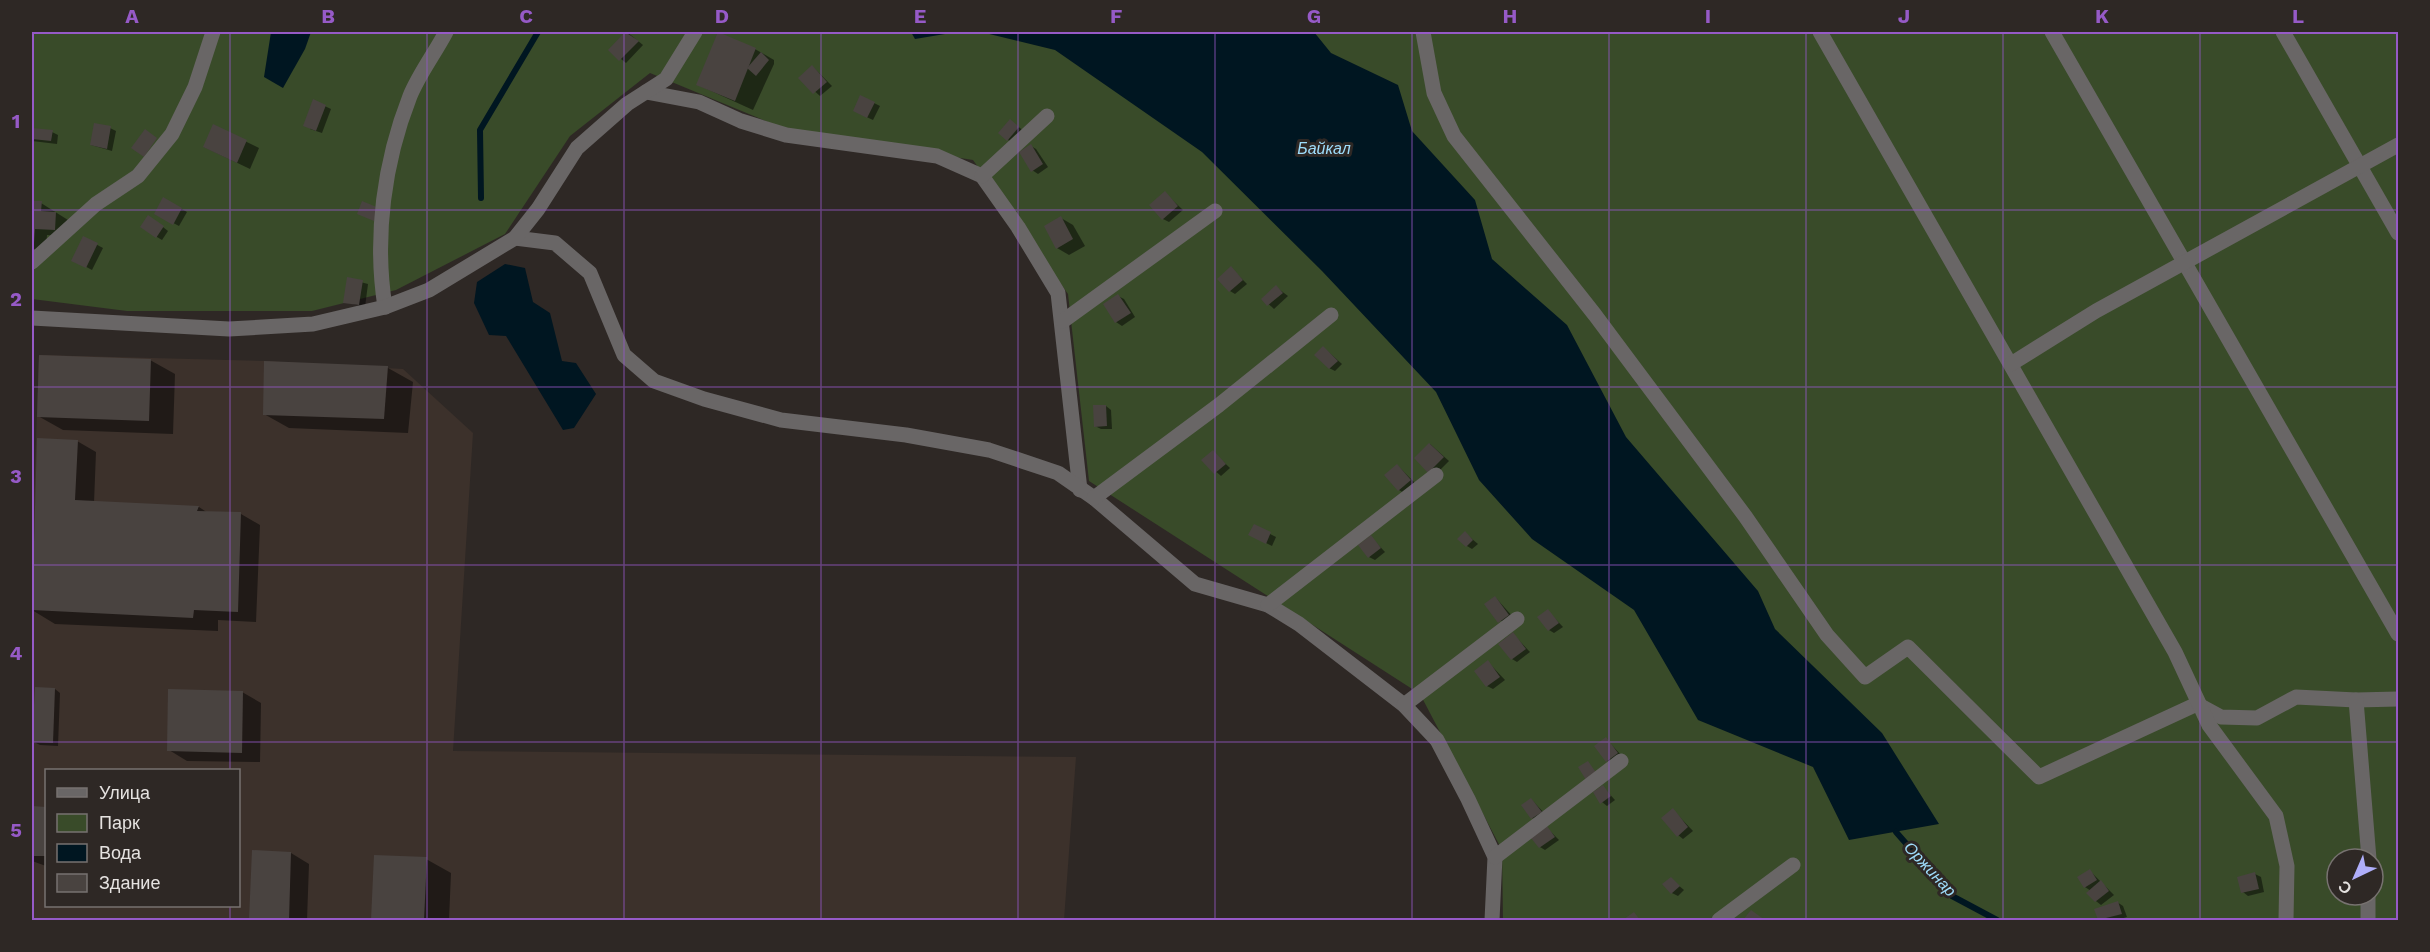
<svg xmlns="http://www.w3.org/2000/svg" width="2430" height="952" font-family="'Work Sans',sans-serif">
  <style>
    .built { fill: #3c312b; fill-rule: evenodd }
    .green { fill: #394b29; fill-rule: evenodd }
    .water { fill: #001621 }
    .shadow { fill: #0007 }
    .lines { fill: none; stroke-linecap: round; stroke-linejoin: round }
    .stream { stroke: #001621; stroke-width: 6 }
    .building { fill: #494340 }
    .minor { stroke: #696666; stroke-width: 15 }
    .grid { fill: none; stroke: #965ac7; stroke-width: 1.5; stroke-opacity: 0.55 }
    .labels { text-anchor: middle; dominant-baseline: central; stroke-width: 6; stroke-linejoin: round; paint-order: stroke }
    .water-label { font-size: 16px; font-style: italic; fill: #9edcfa; stroke: #2e2825 }
    .neatline { fill: none; stroke: #965ac7; stroke-width: 2 }
    .grid-label { font-size: 20px; text-anchor: middle; font-weight: bold; fill: #965ac7 }
  </style>
  <rect width="100%" height="100%" fill="#2e2825"/>
  <path class="built" d="M39,355L264,361L403,369L473,433L453,751L1076,757L1064,920H32V555ZM46,770H238V906H46Z"/>
  <path class="green" d="M32,32H2398V920H1503L1502,850L1420,694L1089,481L1068,294L973,160L792,132L650,73L570,136L505,234L396,290L312,311H127L32,299ZM2337,859H2373V895H2337Z"/>
  <g class="water">
    <path d="M271,32H311L305,49L283,88L264,77Z"/>
    <path d="M911,32H957L915,39Z"/>
    <path d="M981,32H1314L1331,53L1398,85L1412,131L1475,200L1492,259L1567,325L1626,437L1758,591L1775,629L1882,733L1939,824L1849,840L1813,767L1698,720L1634,610L1532,539L1479,480L1436,392L1322,271L1202,152L1055,50Z"/>
    <path d="M505,264L525,268L533,302L550,313L562,361L576,363L596,394L574,428L563,430L506,336L489,335L474,303L477,282Z"/>
  </g>
  <g class="shadow">
    <path d="M627,32L643,45L626,63L610,50Z"/>
    <path d="M755,49L774,60V64L753,110L698,85Z"/>
    <path d="M813,67L832,86L820,96L800,78Z"/>
    <path d="M314,101L331,109L322,133L310,129Z"/>
    <path d="M874,103L880,106L873,120L860,114Z"/>
    <path d="M1016,125L1024,131L1013,143L1008,140Z"/>
    <path d="M214,126L259,148L250,169L204,147Z"/>
    <path d="M110,128L116,131L112,151L91,145Z"/>
    <path d="M32,129L52,132L58,135L57,144L32,141Z"/>
    <path d="M1031,146L1036,149L1048,167L1038,174L1032,170Z"/>
    <path d="M1165,193L1183,210L1169,222L1163,219Z"/>
    <path d="M164,199L187,212L179,226L156,214Z"/>
    <path d="M32,202L41,203L68,220L67,236L47,235L46,249H32Z"/>
    <path d="M1061,218L1073,225L1085,246L1069,255L1057,248Z"/>
    <path d="M154,220L168,231L162,240L157,237Z"/>
    <path d="M84,238L103,248L92,270L79,263Z"/>
    <path d="M1231,268L1247,284L1235,294L1230,291Z"/>
    <path d="M349,279L368,284L365,307L345,302Z"/>
    <path d="M1276,287L1288,296L1274,309L1263,299Z"/>
    <path d="M1118,296L1124,299L1135,317L1122,326L1116,322L1105,305Z"/>
    <path d="M1324,348L1342,364L1335,371L1329,368Z"/>
    <path d="M150,360L175,374L173,434L63,430L38,416Z"/>
    <path d="M265,362L388,368L413,382L408,433L289,428L264,414Z"/>
    <path d="M1106,406L1111,410L1112,429H1101L1095,426Z"/>
    <path d="M38,440L77,441L96,452L94,503L199,507L208,513L241,514L260,525L256,622L218,620V631L55,624L32,610Z"/>
    <path d="M1430,444L1449,461L1435,475L1429,472Z"/>
    <path d="M1213,452L1230,468L1221,476L1204,461Z"/>
    <path d="M1397,465L1416,484L1404,493L1399,490Z"/>
    <path d="M1254,526L1276,537L1272,546L1256,538Z"/>
    <path d="M1465,533L1478,544L1472,549L1467,546Z"/>
    <path d="M1371,537L1385,552L1375,560L1369,557Z"/>
    <path d="M1495,597L1514,618L1505,625L1486,604Z"/>
    <path d="M1548,611L1563,627L1554,633L1549,630Z"/>
    <path d="M1513,634L1530,652L1517,662L1512,659Z"/>
    <path d="M1488,662L1505,680L1493,689L1487,686Z"/>
    <path d="M55,689L60,693L58,746L40,745L34,742Z"/>
    <path d="M242,692L261,703L260,762L187,761L169,750Z"/>
    <path d="M1606,739L1622,756L1612,764L1607,760Z"/>
    <path d="M1603,787L1615,800L1607,806L1602,802Z"/>
    <path d="M1531,799L1546,815L1538,821L1532,818Z"/>
    <path d="M32,808H46V866L32,861Z"/>
    <path d="M1673,810L1693,831L1683,839L1678,835Z"/>
    <path d="M1547,828L1559,840L1545,850L1540,847Z"/>
    <path d="M253,852L291,853L309,864L307,920H251Z"/>
    <path d="M375,856L426,859L451,873L449,920H372Z"/>
    <path d="M2090,871L2114,895L2101,905L2096,901L2091,891L2085,887Z"/>
    <path d="M2255,874L2261,877L2264,892L2248,896L2243,892Z"/>
    <path d="M1671,879L1684,890L1678,896L1672,893Z"/>
    <path d="M2117,902L2123,906L2127,917L2117,920H2100L2096,910Z"/>
  </g>
  <g class="lines">
    <g class="stream">
      <path d="M481,198L480,130L538,32"/>
      <path d="M1896,832L1952,896L1997,920"/>
    </g>
  </g>
  <g class="building">
    <path d="M625,32L639,41L619,61L608,50Z"/>
    <path d="M718,32L756,48L735,101L696,85Z"/>
    <path d="M761,52L769,60L756,76L747,68Z"/>
    <path d="M812,65L827,82L813,94L798,78Z"/>
    <path d="M860,95L875,102L867,118L853,111Z"/>
    <path d="M313,99L326,105L316,131L303,126Z"/>
    <path d="M1010,119L1019,127L1007,141L998,133Z"/>
    <path d="M94,123L111,126L107,149L90,145Z"/>
    <path d="M213,124L247,140L237,163L203,147Z"/>
    <path d="M32,128L53,130L51,141L32,139Z"/>
    <path d="M145,129L157,138L144,157L131,148Z"/>
    <path d="M1031,144L1043,164L1031,172L1019,152Z"/>
    <path d="M1165,191L1178,206L1162,220L1149,205Z"/>
    <path d="M163,197L182,208L173,225L154,214Z"/>
    <path d="M32,201H42L41,211L56,212L55,230L35,229L34,243H32Z"/>
    <path d="M362,201L379,208L374,221L357,214Z"/>
    <path d="M148,215L164,226L156,238L140,227Z"/>
    <path d="M1061,216L1073,239L1056,249L1044,226Z"/>
    <path d="M83,236L98,243L86,268L71,261Z"/>
    <path d="M1231,266L1243,280L1229,292L1217,279Z"/>
    <path d="M347,277L363,280L359,305L343,303Z"/>
    <path d="M1276,285L1283,293L1267,306L1261,299Z"/>
    <path d="M1118,294L1131,313L1115,323L1103,304Z"/>
    <path d="M1323,346L1338,361L1329,369L1314,355Z"/>
    <path d="M39,355L151,359L149,421L37,417Z"/>
    <path d="M264,361L388,366L384,419L263,415Z"/>
    <path d="M1093,405H1106L1107,426L1094,427Z"/>
    <path d="M37,438L78,440L75,500L199,506L197,511L241,512L238,612L194,610L193,618L32,610Z"/>
    <path d="M1429,443L1444,457L1428,473L1414,458Z"/>
    <path d="M1213,450L1226,464L1214,474L1201,460Z"/>
    <path d="M1397,464L1411,480L1398,491L1384,475Z"/>
    <path d="M1254,524L1271,532L1266,544L1248,535Z"/>
    <path d="M1465,531L1473,540L1466,547L1457,539Z"/>
    <path d="M1371,535L1381,548L1368,558L1358,545Z"/>
    <path d="M1495,596L1509,615L1498,623L1484,604Z"/>
    <path d="M1548,609L1559,623L1548,631L1537,617Z"/>
    <path d="M1513,632L1526,649L1511,660L1498,644Z"/>
    <path d="M1488,660L1500,677L1486,687L1474,671Z"/>
    <path d="M35,687L55,688L53,743L32,742Z"/>
    <path d="M168,689L243,691L242,753L167,751Z"/>
    <path d="M1606,737L1618,753L1606,762L1594,746Z"/>
    <path d="M1588,761L1597,774L1586,780L1578,767Z"/>
    <path d="M1603,785L1611,796L1600,804L1593,792Z"/>
    <path d="M1531,798L1542,812L1531,819L1521,805Z"/>
    <path d="M32,806L46,807V856H32Z"/>
    <path d="M1673,808L1688,827L1677,837L1661,818Z"/>
    <path d="M1547,826L1555,837L1539,848L1531,838Z"/>
    <path d="M252,850L291,852L289,920H249Z"/>
    <path d="M374,855L427,857L424,920H371Z"/>
    <path d="M2090,869L2097,880L2084,888L2077,877Z"/>
    <path d="M2255,872L2259,889L2241,893L2237,877Z"/>
    <path d="M1671,877L1680,886L1671,894L1662,884Z"/>
    <path d="M2101,880L2109,891L2095,902L2086,893Z"/>
    <path d="M2118,901L2122,914L2098,920L2094,909Z"/>
    <path d="M1751,910L1765,920H1743Z"/>
    <path d="M1634,912L1640,920H1626L1624,919Z"/>
  </g>
  <g class="lines">
    <g class="minor">
      <path d="M1423,32L1434,93L1454,136L1595,315L1745,516L1827,635L1865,677L1908,647L2039,777L2197,704L2221,717L2257,718L2296,697L2356,700L2398,699"/>
      <path d="M1820,32L2175,652L2209,725L2276,816L2287,866L2286,920"/>
      <path d="M2052,32L2398,634"/>
      <path d="M2283,32L2398,233"/>
      <path d="M646,92L699,102L741,121L786,135L937,156L982,176L1018,227L1058,293L1080,490"/>
      <path d="M982,176L1047,116"/>
      <path d="M515,238L555,243L590,273L624,355L654,381L704,399L781,420L906,435L989,450L1058,473L1094,498L1195,584L1268,605L1299,624L1404,705L1437,740L1468,799L1495,857L1492,920"/>
      <path d="M32,262L96,204L138,176L172,134L195,87L213,32"/>
      <path d="M385,307C374,237 384,162 410,96C419,74 435,53 446,32"/>
      <path d="M32,318L229,329L313,324L385,307L429,290L515,238L538,209L577,148L627,104L666,79L695,32"/>
      <path d="M1063,321L1215,211"/>
      <path d="M2011,364L2096,311L2398,145"/>
      <path d="M1094,498L1219,405L1331,315"/>
      <path d="M1268,605L1436,475"/>
      <path d="M2356,700L2369,859"/>
      <path d="M1404,705L1517,619"/>
      <path d="M1495,857L1621,761"/>
      <path d="M1719,920L1793,865"/>
      <path d="M2368,920V895"/>
    </g>
  </g>
  <path class="grid" d="M230,32V770M427,32V920M624,32V920M821,32V920M1018,32V920M1215,32V920M1412,32V920M1609,32V920M1806,32V920M2003,32V920M2200,32V920M32,210H2398M32,387H2398M32,565H2398M32,742H2398M230,906V920"/>
  <g class="labels">
    <g class="water-label">
      <text x="1324" y="148">Байкал</text>
      <text transform="translate(1930 869) rotate(47)">Оржинар</text>
    </g>
  </g>
  <rect width="2430" height="952" fill="none" stroke="#2e2825" stroke-width="66"/>
  <rect x="45" y="769" width="195" height="138" fill="#2e2825" stroke="#777270" stroke-width="1.5"/>
  <rect x="57" y="788" width="30" height="9" fill="#696666" stroke="#777270" stroke-width="1.5"/>
  <text x="99" y="799" font-size="18" fill="#e5e2e0">Улица</text>
  <rect x="57" y="814" width="30" height="18" fill="#394b29" stroke="#777270" stroke-width="1.5"/>
  <text x="99" y="829" font-size="18" fill="#e5e2e0">Парк</text>
  <rect x="57" y="844" width="30" height="18" fill="#001621" stroke="#777270" stroke-width="1.5"/>
  <text x="99" y="859" font-size="18" fill="#e5e2e0">Вода</text>
  <rect x="57" y="874" width="30" height="18" fill="#494340" stroke="#777270" stroke-width="1.5"/>
  <text x="99" y="889" font-size="18" fill="#e5e2e0">Здание</text>
  <g transform="translate(2355 877) rotate(224)"><circle r="28" fill="#2e2825" stroke="#777270" stroke-width="1.5"/>
  <path d="M0-4.5L10 22L0 15L-10 22Z" fill="#afaefa"/>
  <text y="-9" font-size="16" font-weight="bold" text-anchor="middle" fill="#e5e2e0">С</text>
  </g>
  <rect x="33" y="33" width="2364" height="886" class="neatline"/>
  <g class="grid-label">
    <text x="132" y="23">A</text>
    <text x="328" y="23">B</text>
    <text x="526" y="23">C</text>
    <text x="722" y="23">D</text>
    <text x="920" y="23">E</text>
    <text x="1116" y="23">F</text>
    <text x="1314" y="23">G</text>
    <text x="1510" y="23">H</text>
    <text x="1708" y="23">I</text>
    <text x="1904" y="23">J</text>
    <text x="2102" y="23">K</text>
    <text x="2298" y="23">L</text>
    <text x="16" y="128">1</text>
    <text x="16" y="306">2</text>
    <text x="16" y="483">3</text>
    <text x="16" y="660">4</text>
    <text x="16" y="837">5</text>
  </g>
</svg>
